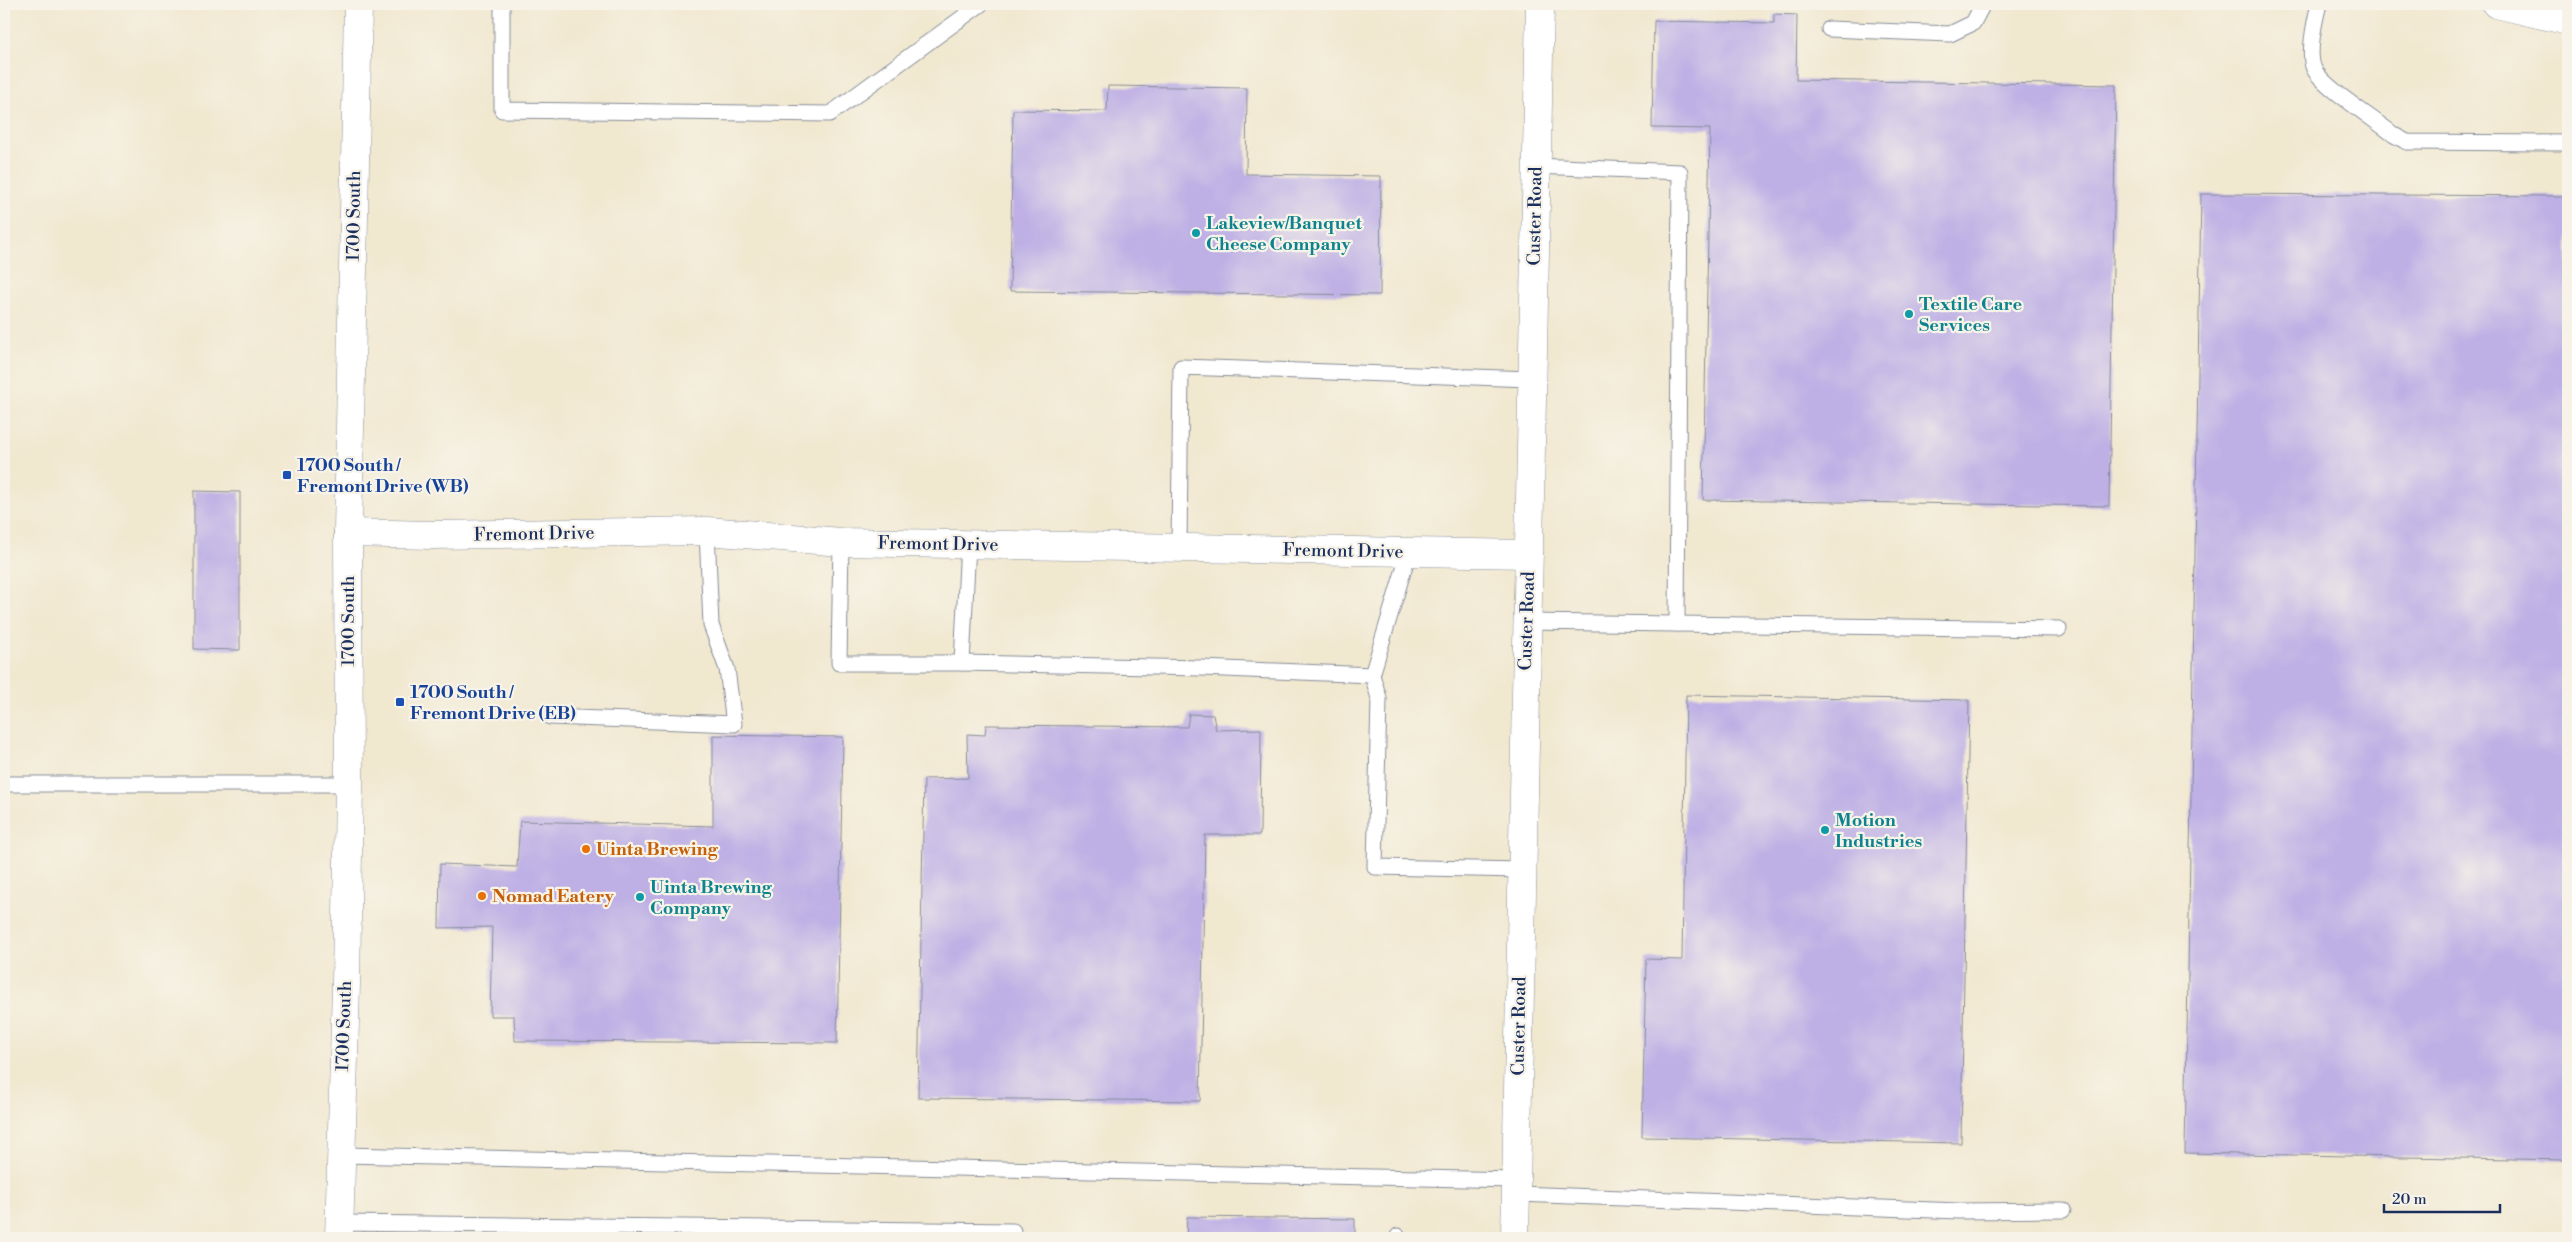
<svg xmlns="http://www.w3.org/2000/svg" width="2572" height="1242" font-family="'Libre Bodoni',serif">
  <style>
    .building { fill: #beb0e5 }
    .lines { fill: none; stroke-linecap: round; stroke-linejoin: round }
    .service-casing { stroke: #868c97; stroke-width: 17 }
    .minor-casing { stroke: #868c97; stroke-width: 29 }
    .tertiary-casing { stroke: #868c97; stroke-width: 29 }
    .service { stroke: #fff; stroke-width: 15 }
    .minor { stroke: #fff; stroke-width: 28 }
    .tertiary { stroke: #fff; stroke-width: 28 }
    .culture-dot { fill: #0f9aa8; stroke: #f7f3e8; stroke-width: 2 }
    .transit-dot { fill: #1a4fb4; stroke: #f7f3e8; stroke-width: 2 }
    .food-dot { fill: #e8710a; stroke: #f7f3e8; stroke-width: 2 }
    .labels { text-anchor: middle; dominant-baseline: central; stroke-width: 4.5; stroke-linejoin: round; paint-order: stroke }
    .street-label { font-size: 18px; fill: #1b2f5e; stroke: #f7f3e8 }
    .culture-label { font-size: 18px; font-weight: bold; fill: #0d838f; stroke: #f7f3e8; text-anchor: start }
    .transit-label { font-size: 18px; font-weight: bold; fill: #164399; stroke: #f7f3e8; text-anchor: start }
    .food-label { font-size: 18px; font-weight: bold; fill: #c56008; stroke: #f7f3e8; text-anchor: start }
  </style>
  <rect width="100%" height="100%" fill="#f7f3e8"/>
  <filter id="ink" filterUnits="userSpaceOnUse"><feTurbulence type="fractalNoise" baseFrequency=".02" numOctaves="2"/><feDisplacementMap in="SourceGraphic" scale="10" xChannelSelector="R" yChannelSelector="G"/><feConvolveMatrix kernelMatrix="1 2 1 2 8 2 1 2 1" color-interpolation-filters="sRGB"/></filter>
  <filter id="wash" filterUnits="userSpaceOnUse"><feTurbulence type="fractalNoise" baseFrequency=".0096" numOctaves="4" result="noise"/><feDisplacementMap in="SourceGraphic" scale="20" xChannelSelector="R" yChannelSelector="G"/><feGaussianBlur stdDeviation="1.12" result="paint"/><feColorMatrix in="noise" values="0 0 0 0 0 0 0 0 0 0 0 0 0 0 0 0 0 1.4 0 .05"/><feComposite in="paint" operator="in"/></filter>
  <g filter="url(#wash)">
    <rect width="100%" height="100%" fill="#f1e8d0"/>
    <g id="blocks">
      <g class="building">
        <path d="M1774,14L1797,15L1796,80L2116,85L2109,506L1703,500L1710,129L1652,128L1654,21L1774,23Z"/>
        <path d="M1108,86L1247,88L1246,174L1381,176L1380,295L1010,291L1013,110L1107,111Z"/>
        <path d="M2201,194L2568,196V1160L2185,1153Z"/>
        <path d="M194,491L240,492V650L194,649Z"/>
        <path d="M1686,695L1969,700L1961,1143L1642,1137L1646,959L1682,960Z"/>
        <path d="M1189,714L1213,715L1216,730L1261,729L1260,835H1205L1200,1101L918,1098L924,779L968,778L967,734L985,735L986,725L1187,727Z"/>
        <path d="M713,735L843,737L837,1043L515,1041L514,1016H490L492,927L439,928L440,864L517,867L520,821L713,826Z"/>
        <path d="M1187,1217L1355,1219V1238H1186Z"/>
      </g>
    </g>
  </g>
  <g filter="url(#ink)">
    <use href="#blocks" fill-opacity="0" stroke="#868c97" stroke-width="1"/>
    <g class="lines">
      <g class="service-casing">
        <g id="service">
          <path d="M502,4V110L830,114L981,4"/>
          <path d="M2319,4C2315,20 2307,54 2314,69C2323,87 2376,120 2394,135L2407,142L2568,143"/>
          <path d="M1829,29L1950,34L1973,23L1983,4"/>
          <path d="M1536,166L1680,172L1677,624"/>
          <path d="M841,542L839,663H962"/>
          <path d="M968,544L962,663L1201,668L1372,675L1379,698L1375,867L1522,870"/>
          <path d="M1179,548L1181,367L1531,379"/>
          <path d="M1526,622L2059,629"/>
          <path d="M1372,675L1409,552"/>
          <path d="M550,717L734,724L727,669L711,625L707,531"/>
          <path d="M4,784H349"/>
          <path d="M341,1155L1516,1180"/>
          <path d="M1516,1194L1959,1211L2063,1210"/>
          <path d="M340,1223L1013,1231V1238"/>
          <path d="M1398,1238V1236"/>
        </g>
      </g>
      <g class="minor-casing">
        <g id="minor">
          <path d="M2496,4L2568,21"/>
          <path d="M348,533L432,535L707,531L841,542L1529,554"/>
          <path d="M1515,1238L1540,4"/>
        </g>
      </g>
      <g class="tertiary-casing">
        <path id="tertiary" d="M339,1238L346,984L349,784L348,533L358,4"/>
      </g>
      <use href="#service" class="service"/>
      <use href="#minor" class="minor"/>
      <use href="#tertiary" class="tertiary"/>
    </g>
  </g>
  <g class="culture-dot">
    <circle cx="1196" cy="233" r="5"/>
    <circle cx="1909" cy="314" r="5"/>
    <circle cx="1825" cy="830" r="5"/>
    <circle cx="640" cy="897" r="5"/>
  </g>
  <g class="transit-dot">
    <rect x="282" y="470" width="10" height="10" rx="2.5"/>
    <rect x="395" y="697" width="10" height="10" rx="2.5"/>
  </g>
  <g class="food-dot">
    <circle cx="586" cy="849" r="5"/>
    <circle cx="482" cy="896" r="5"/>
  </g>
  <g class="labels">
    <g class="street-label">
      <text transform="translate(354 216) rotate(-89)">1700 South</text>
      <text transform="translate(1535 216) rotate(-89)">Custer Road</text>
      <text transform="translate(534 534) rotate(-1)">Fremont Drive</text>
      <text transform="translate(938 544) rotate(1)">Fremont Drive</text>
      <text transform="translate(1343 551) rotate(1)">Fremont Drive</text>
      <text transform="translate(348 621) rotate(-90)">1700 South</text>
      <text transform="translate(1527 621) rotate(-88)">Custer Road</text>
      <text transform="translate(344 1026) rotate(-88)">1700 South</text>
      <text transform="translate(1519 1026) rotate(-89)">Custer Road</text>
    </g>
    <g class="culture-label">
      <text x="1206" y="223">Lakeview/Banquet<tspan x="1206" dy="21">Cheese Company</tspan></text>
      <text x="1919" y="304">Textile Care<tspan x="1919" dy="21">Services</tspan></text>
      <text x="1835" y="820">Motion<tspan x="1835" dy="21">Industries</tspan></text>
      <text x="650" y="887">Uinta Brewing<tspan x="650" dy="21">Company</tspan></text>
    </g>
    <g class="transit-label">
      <text x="297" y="465">1700 South /<tspan x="297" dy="21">Fremont Drive (WB)</tspan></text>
      <text x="410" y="692">1700 South /<tspan x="410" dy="21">Fremont Drive (EB)</tspan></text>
    </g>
    <g class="food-label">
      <text x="596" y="849">Uinta Brewing</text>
      <text x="492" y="896">Nomad Eatery</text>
    </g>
  </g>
  <rect width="2572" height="1242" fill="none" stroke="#f7f3e8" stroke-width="20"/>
  <path d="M2384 1204v8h116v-8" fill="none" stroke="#1b2f5e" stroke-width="2.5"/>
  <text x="2392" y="1204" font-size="15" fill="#1b2f5e" stroke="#f7f3e8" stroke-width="4" paint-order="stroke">20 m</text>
</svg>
